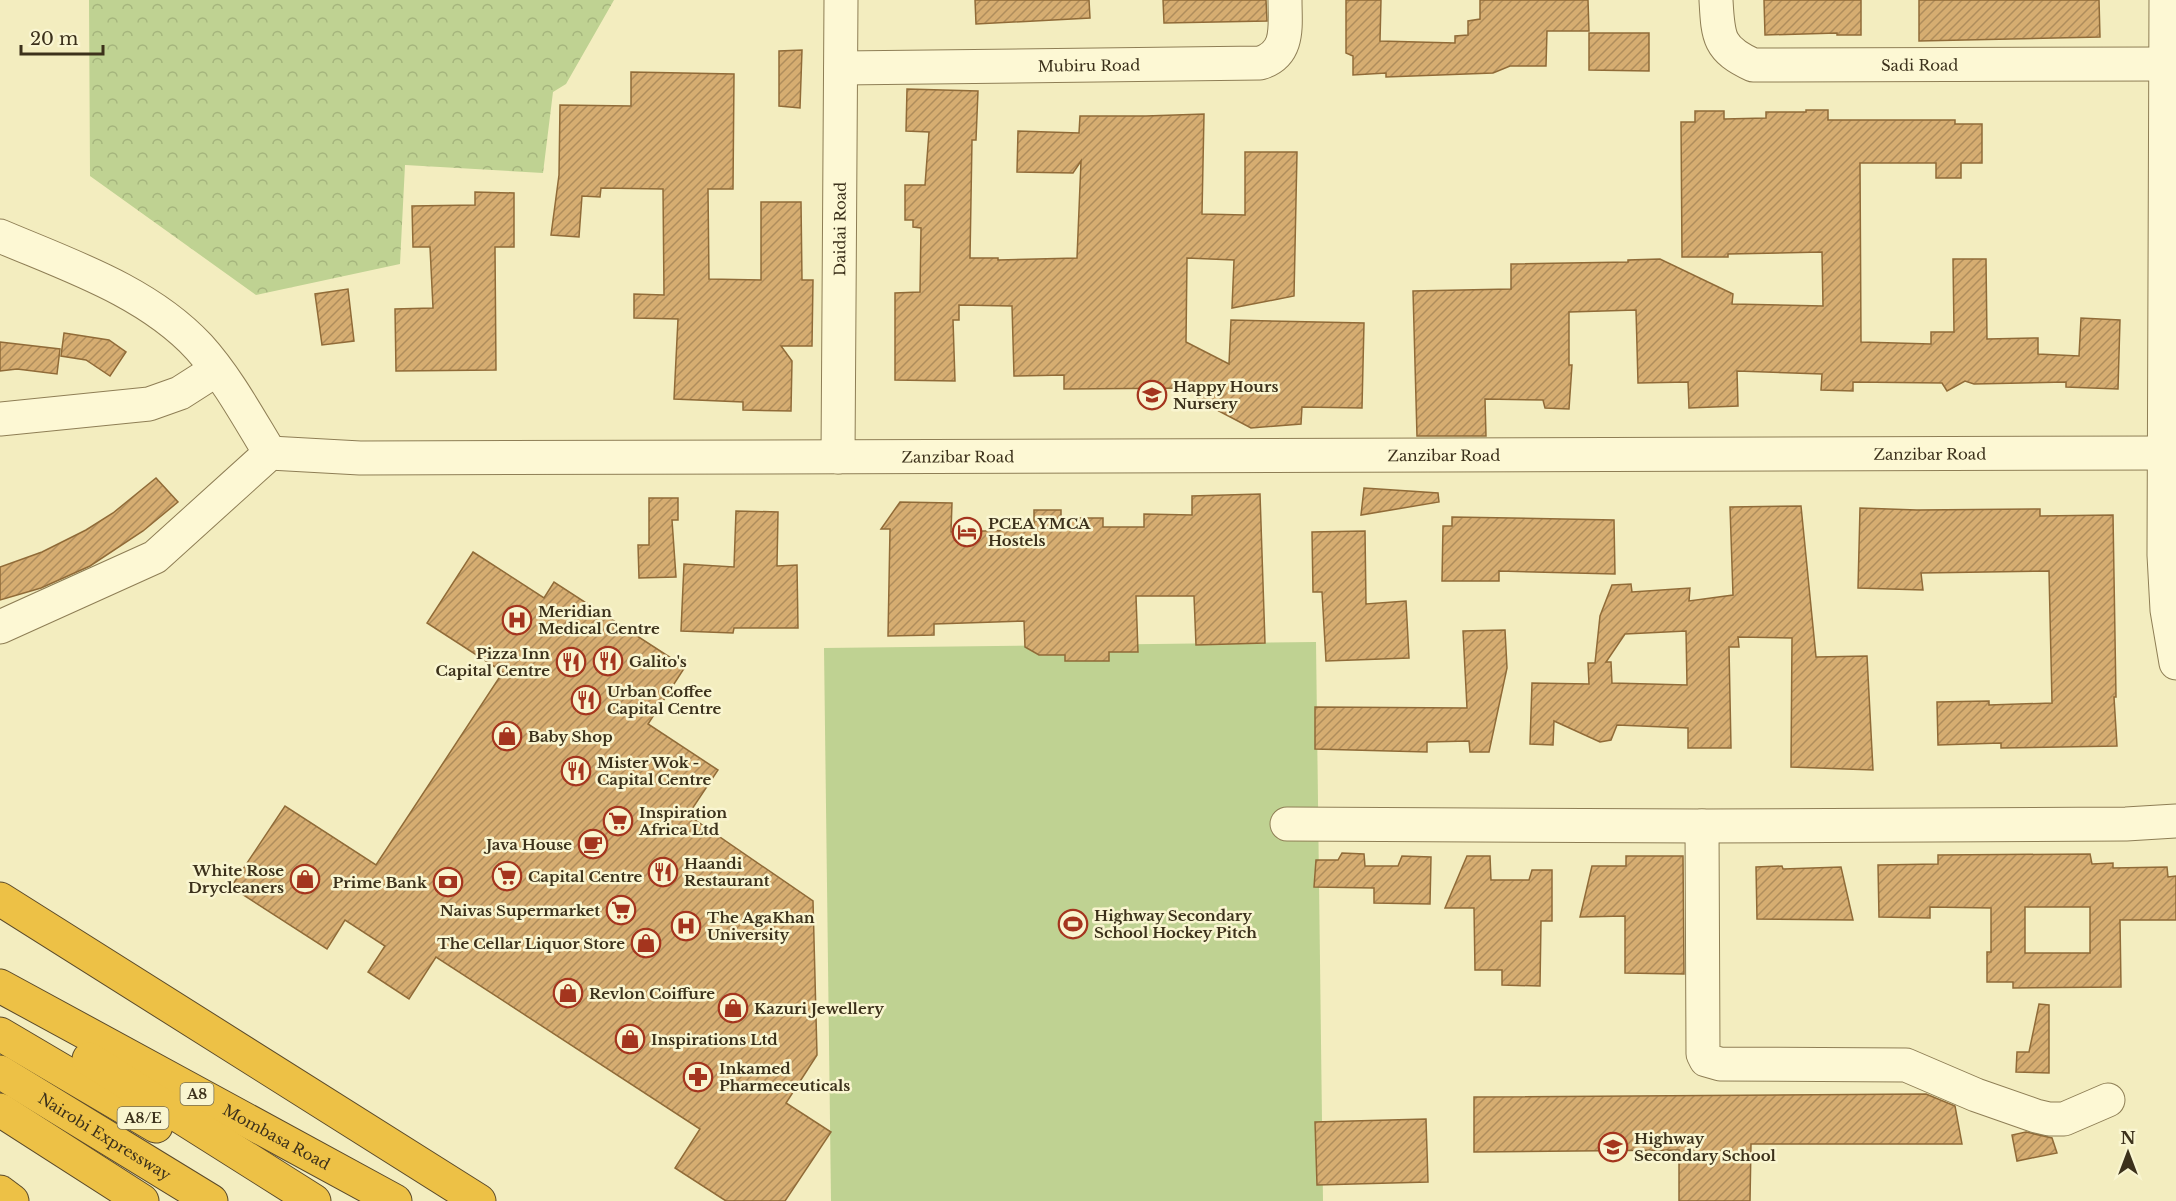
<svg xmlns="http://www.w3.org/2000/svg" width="2176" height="1201" font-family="'Libre Baskerville',serif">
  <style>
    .park { fill: url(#park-crowns) }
    .pitch { fill: #bfd292 }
    .building { fill: url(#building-hatch); stroke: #906b38; stroke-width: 1.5; fill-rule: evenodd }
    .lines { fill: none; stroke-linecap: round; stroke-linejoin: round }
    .minor-casing { stroke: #8e7e55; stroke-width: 35 }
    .highway-casing { stroke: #5b4a2a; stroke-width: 35 }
    .minor { stroke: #fdf8d4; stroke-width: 33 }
    .highway { stroke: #edc146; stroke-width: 33 }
    .labels { text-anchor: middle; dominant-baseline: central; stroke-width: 5; stroke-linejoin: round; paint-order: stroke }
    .shield { fill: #f9f5d0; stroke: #756c51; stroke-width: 1.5 }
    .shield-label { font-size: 14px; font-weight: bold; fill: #3c311b }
    .street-label { font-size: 15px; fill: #3c311b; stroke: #f9f5d0 }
    .poi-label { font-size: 15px; font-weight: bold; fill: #3c311b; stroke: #f9f5d0; text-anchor: start }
  </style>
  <defs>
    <pattern id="park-crowns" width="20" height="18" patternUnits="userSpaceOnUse" patternTransform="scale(1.5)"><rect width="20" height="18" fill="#bfd292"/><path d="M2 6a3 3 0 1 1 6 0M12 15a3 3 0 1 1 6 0" fill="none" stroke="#a5b57d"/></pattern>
    <pattern id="building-hatch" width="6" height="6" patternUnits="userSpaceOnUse" patternTransform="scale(1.5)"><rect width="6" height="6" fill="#d6ad71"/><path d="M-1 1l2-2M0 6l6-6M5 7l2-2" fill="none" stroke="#af8d5c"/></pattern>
  </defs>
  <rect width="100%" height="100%" fill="#f3edbf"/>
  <path class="park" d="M89,0H614L566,84L553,92L543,173L405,165L400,264L256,295L90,176Z"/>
  <path class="pitch" d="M1316,642L1323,1201H831L824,648Z"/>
  <g class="building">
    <path d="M975,0H1089L1090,18L976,24Z"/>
    <path d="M1163,0H1266L1267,21L1164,23Z"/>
    <path d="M1346,0H1381L1380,41L1455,43V36L1468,35V21L1480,19V0H1588L1589,31H1547L1546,66H1510L1493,73L1386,77V73L1353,75V56L1346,53Z"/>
    <path d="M1764,0H1861V35H1837V33L1765,35Z"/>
    <path d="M1919,0H2099L2100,37L1919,41Z"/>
    <path d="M1589,33H1649V71L1589,70Z"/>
    <path d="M802,50L800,108L779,106V51Z"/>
    <path d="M631,72L734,74L733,189H708L709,279L761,280V202H801L802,280H813L812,346H781L792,361L791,411L743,410V402L674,399L678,319L634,318V294L664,295L663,189L601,188L600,197L582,196L579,237L551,235L559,175L560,105L631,106Z"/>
    <path d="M907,89L978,91L976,140H972L970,258H998V260L1077,258L1081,161L1073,173L1017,172L1018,131L1079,133L1080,116H1146L1204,114L1202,214L1245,215V152H1297L1294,296L1232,308L1234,260L1187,258L1186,342L1229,364L1231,320L1364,323L1362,408L1302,407L1301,424L1251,428L1198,400V388L1064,389V375L1014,376L1012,306L959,305V320H953L955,381L895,380V293L920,292L921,228L913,227V220H905V185H925L929,132L906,131Z"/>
    <path d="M1806,110H1828V120H1955V124H1982V163H1961V178H1936V163H1860L1861,342L1931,344V332H1954L1953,259H1986L1987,339L2038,338V354L2079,356L2081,318L2120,320L2118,389L2066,387V382L1974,384L1965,381L1947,391L1942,383L1853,382V391L1821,390L1822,374L1737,371L1738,406L1689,408L1688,382L1638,383L1636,310L1569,312V365H1572L1569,409L1545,408L1543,400L1485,399L1486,436H1417L1413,291L1511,289V264L1628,262V260L1660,259L1733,294L1732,304L1823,306L1822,252L1728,254V257H1682L1681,122H1695V111H1724V119L1766,118V112H1806Z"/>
    <path d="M475,192L514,193V247H495L496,370L396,371L395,309L433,308L430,247H413L412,206L475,205Z"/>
    <path d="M348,289L354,341L322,345L315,294Z"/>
    <path d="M64,333L109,340L126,352L110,376L86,360L61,356Z"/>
    <path d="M0,342L60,349L57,374L17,369L0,371Z"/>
    <path d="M156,478L178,502L143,531L90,566L41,588L0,600V567L42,552L86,530L113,513Z"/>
    <path d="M1364,488L1438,493L1439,502L1361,515Z"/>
    <path d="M1260,494L1265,643L1196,645L1194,596H1136L1138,652H1109V661H1065V655H1039L1025,647L1024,621L934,624V635L888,636L890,529H881L900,502L952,503L951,532L1022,530V525H1034V510H1061V518H1103V527H1144V514L1192,515V496Z"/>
    <path d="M649,498H678V520H672L676,577L639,578L638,545H649Z"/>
    <path d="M1801,506L1816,657L1867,656L1873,770L1791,767L1792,638L1738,637L1739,647H1729L1731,748H1688V728L1617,725L1611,740L1600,742L1554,721L1553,745L1530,744L1532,683L1589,684L1588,663H1595L1600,616L1612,585L1631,584L1632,592L1690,588L1689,601L1733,595L1730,507ZM1686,631L1687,685L1612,683L1611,662H1606L1625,634Z"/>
    <path d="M1860,508L1917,510L2040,509V516L2113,515L2116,697H2114L2117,746L2001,748V743L1938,745L1937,702L1989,701V705L2052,703L2049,571L1921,573L1923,590L1858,588Z"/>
    <path d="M736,511L778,512L777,566L797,565L798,628H734L733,633L681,631L684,564L734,567Z"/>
    <path d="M1452,517L1614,520L1615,574L1499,571V581H1442L1443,526H1452Z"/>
    <path d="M1365,531L1366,604L1406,601L1409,658L1326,661L1322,592H1313L1312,532Z"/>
    <path d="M473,552L544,598L554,582L685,667L648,724L718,770L688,815L813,901L817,1055L786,1103L831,1132L785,1201H726L675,1168L700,1129L436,957L409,999L368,972L385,946L345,920L327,949L231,887L285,806L376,865L503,672L427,623Z"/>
    <path d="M1505,630L1507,668L1489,752H1470L1469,741L1427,742V752L1315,749V707L1467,708L1463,631Z"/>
    <path d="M1342,853L1364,854L1365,866H1398L1402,856L1431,857L1430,904L1374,903V888L1314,887L1316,860H1338Z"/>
    <path d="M2090,854L2092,864L2113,863V868L2167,867L2168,877L2176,876V920H2120L2121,987L2013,988V982H1987V952H1991V908L1930,907V918L1879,917L1878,865L1938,864V855ZM2025,907H2090V953H2025Z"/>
    <path d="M1467,856H1490L1491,880H1529L1532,870H1552V921H1541L1540,986L1502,985V970H1475L1474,908H1445Z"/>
    <path d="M1626,856H1683L1684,974L1625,973V916L1580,917L1592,866H1626Z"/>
    <path d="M1782,866L1783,869L1841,867L1853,920L1757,919L1756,867Z"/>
    <path d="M2039,1004L2049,1005V1073L2016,1072L2017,1052H2029Z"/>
    <path d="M1926,1094L1955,1106L1962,1144H1751L1750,1201H1679V1150L1474,1152V1097Z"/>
    <path d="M1426,1119L1428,1182L1317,1185L1315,1122Z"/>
    <path d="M2026,1132L2052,1138L2057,1153L2017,1161L2012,1135Z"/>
  </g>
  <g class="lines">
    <g class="minor-casing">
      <g id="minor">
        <path id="s1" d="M1716,0C1718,37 1718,49 1753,65L2166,64"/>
        <path d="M2166,0L2164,555L2167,610L2176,663"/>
        <path id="s2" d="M841,68L1260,63C1290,54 1285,26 1285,0"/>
        <path d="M0,236C68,265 147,291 199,347C227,378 248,417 270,453L155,557L0,627"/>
        <path d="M0,419L149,404L180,393L216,370"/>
        <path id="s3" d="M270,453L360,458L2166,453"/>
        <path id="s4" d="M838,457L841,0"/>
        <path d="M1287,824L1702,826L2126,824L2176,821"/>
        <path d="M1702,826L1703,1054L1706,1060L1720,1064L1906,1065L1976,1095L2036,1116L2049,1119H2064L2108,1100"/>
      </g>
    </g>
    <g class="highway-casing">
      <g id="highway">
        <path d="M0,899L479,1201"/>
        <path id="s5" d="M0,986L395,1201"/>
        <path d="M0,1034L156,1126"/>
        <path d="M89,1059L314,1201"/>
        <path id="s6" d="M0,1072L211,1201"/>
        <path d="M0,1110L142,1201"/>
        <path d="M0,1192L12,1201"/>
      </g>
    </g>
    <use href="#minor" class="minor"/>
    <use href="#highway" class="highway"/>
  </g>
  <defs>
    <g id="school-ring" transform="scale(1.5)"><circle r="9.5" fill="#f9f5d0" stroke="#a4351e" stroke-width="1.5"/><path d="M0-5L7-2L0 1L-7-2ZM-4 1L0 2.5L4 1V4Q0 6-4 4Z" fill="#a4351e"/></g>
    <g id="hotel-ring" transform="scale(1.5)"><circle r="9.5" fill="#f9f5d0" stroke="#a4351e" stroke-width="1.5"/><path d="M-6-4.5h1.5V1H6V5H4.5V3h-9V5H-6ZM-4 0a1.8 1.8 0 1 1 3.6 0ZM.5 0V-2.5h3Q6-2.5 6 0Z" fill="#a4351e"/></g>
    <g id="hospital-ring" transform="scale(1.5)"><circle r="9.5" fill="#f9f5d0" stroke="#a4351e" stroke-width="1.5"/><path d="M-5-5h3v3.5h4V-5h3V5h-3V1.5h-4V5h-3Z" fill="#a4351e"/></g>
    <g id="restaurant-ring" transform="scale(1.5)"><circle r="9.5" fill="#f9f5d0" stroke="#a4351e" stroke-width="1.5"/><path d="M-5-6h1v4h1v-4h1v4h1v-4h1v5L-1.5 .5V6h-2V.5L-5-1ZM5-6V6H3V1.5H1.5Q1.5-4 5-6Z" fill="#a4351e"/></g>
    <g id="shop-ring" transform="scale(1.5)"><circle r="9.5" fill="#f9f5d0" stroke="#a4351e" stroke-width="1.5"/><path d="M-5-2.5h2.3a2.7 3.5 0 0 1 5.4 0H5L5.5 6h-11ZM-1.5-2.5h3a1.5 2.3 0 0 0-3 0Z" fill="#a4351e"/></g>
    <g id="supermarket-ring" transform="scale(1.5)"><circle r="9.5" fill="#f9f5d0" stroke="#a4351e" stroke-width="1.5"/><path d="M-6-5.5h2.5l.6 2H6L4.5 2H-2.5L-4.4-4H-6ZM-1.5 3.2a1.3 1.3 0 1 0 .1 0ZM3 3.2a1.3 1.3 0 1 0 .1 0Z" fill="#a4351e"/></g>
    <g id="cafe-ring" transform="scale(1.5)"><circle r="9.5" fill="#f9f5d0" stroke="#a4351e" stroke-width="1.5"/><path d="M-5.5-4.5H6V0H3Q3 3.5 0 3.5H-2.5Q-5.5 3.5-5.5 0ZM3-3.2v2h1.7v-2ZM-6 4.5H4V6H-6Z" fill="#a4351e"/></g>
    <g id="bank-ring" transform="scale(1.5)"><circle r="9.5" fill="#f9f5d0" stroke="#a4351e" stroke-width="1.5"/><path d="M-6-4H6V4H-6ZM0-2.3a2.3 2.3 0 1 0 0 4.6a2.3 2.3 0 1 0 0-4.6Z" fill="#a4351e"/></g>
    <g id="stadium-ring" transform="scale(1.5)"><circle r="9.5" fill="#f9f5d0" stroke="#a4351e" stroke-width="1.5"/><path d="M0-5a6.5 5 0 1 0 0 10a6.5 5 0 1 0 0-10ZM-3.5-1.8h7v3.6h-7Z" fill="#a4351e"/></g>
    <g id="pharmacy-ring" transform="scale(1.5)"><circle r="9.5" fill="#f9f5d0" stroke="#a4351e" stroke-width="1.5"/><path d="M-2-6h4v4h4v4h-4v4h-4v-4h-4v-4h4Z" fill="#a4351e"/></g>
  </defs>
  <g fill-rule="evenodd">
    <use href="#school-ring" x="1152" y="395"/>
    <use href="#hotel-ring" x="967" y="532"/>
    <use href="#hospital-ring" x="517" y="620"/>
    <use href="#restaurant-ring" x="608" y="661"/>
    <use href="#restaurant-ring" x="571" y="662"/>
    <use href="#restaurant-ring" x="586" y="700"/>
    <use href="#shop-ring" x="507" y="736"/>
    <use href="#restaurant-ring" x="576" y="771"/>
    <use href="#supermarket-ring" x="618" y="821"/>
    <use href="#cafe-ring" x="593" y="844"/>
    <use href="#restaurant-ring" x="663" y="872"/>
    <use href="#supermarket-ring" x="507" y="876"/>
    <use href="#shop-ring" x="305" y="879"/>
    <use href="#bank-ring" x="448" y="882"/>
    <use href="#supermarket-ring" x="621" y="910"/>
    <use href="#stadium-ring" x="1073" y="924"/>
    <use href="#hospital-ring" x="686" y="926"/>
    <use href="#shop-ring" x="646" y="943"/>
    <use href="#shop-ring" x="568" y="993"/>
    <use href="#shop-ring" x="733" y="1008"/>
    <use href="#shop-ring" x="630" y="1039"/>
    <use href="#pharmacy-ring" x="698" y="1077"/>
    <use href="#school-ring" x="1613" y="1147"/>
  </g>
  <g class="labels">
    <g class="shield">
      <rect x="180.5" y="1083" width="33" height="22" rx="4.5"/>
      <rect x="117.5" y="1107" width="51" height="22" rx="4.5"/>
    </g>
    <g class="shield-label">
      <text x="197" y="1094">A8</text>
      <text x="143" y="1118">A8/E</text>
    </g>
    <g class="street-label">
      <text stroke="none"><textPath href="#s1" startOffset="248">Sadi Road</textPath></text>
      <text stroke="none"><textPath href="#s2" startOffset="248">Mubiru Road</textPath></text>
      <text stroke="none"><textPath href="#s4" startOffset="228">Daidai Road</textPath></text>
      <text stroke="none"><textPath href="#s3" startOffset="1660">Zanzibar Road</textPath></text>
      <text stroke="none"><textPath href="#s3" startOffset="688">Zanzibar Road</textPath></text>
      <text stroke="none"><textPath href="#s3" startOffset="1174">Zanzibar Road</textPath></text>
      <text stroke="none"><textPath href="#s6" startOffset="123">Nairobi Expressway</textPath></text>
      <text stroke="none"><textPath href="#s5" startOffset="315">Mombasa Road</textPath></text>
    </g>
    <g class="poi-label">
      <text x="1173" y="386">Happy Hours<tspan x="1173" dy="17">Nursery</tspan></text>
      <text x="988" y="523">PCEA YMCA<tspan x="988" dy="17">Hostels</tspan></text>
      <text x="538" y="611">Meridian<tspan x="538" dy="17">Medical Centre</tspan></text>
      <text x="550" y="653" text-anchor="end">Pizza Inn<tspan x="550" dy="17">Capital Centre</tspan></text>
      <text x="629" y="661">Galito's</text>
      <text x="607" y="691">Urban Coffee<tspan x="607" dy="17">Capital Centre</tspan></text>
      <text x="528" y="736">Baby Shop</text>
      <text x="597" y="762">Mister Wok -<tspan x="597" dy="17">Capital Centre</tspan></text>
      <text x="639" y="812">Inspiration<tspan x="639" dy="17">Africa Ltd</tspan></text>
      <text x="572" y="844" text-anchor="end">Java House</text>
      <text x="684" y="863">Haandi<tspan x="684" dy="17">Restaurant</tspan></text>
      <text x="284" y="870" text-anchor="end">White Rose<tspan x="284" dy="17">Drycleaners</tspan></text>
      <text x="528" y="876">Capital Centre</text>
      <text x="427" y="882" text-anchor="end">Prime Bank</text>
      <text x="600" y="910" text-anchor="end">Naivas Supermarket</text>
      <text x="1094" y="915">Highway Secondary<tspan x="1094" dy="17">School Hockey Pitch</tspan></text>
      <text x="707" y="917">The AgaKhan<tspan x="707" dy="17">University</tspan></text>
      <text x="625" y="943" text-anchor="end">The Cellar Liquor Store</text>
      <text x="589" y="993">Revlon Coiffure</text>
      <text x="754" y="1008">Kazuri Jewellery</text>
      <text x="651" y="1039">Inspirations Ltd</text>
      <text x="719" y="1068">Inkamed<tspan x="719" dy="17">Pharmeceuticals</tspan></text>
      <text x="1634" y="1138">Highway<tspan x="1634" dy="17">Secondary School</tspan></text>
    </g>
  </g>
  <g transform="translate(2128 1153)" stroke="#f9f5d0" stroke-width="4.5" paint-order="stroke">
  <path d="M0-4.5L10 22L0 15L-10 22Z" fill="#3c311b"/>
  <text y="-9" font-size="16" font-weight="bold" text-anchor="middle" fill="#3c311b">N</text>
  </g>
  <path d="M21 45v9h82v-9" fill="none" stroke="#3c311b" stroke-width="3"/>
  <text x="30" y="45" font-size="18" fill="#3c311b" stroke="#f9f5d0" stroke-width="4.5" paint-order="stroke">20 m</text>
</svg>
